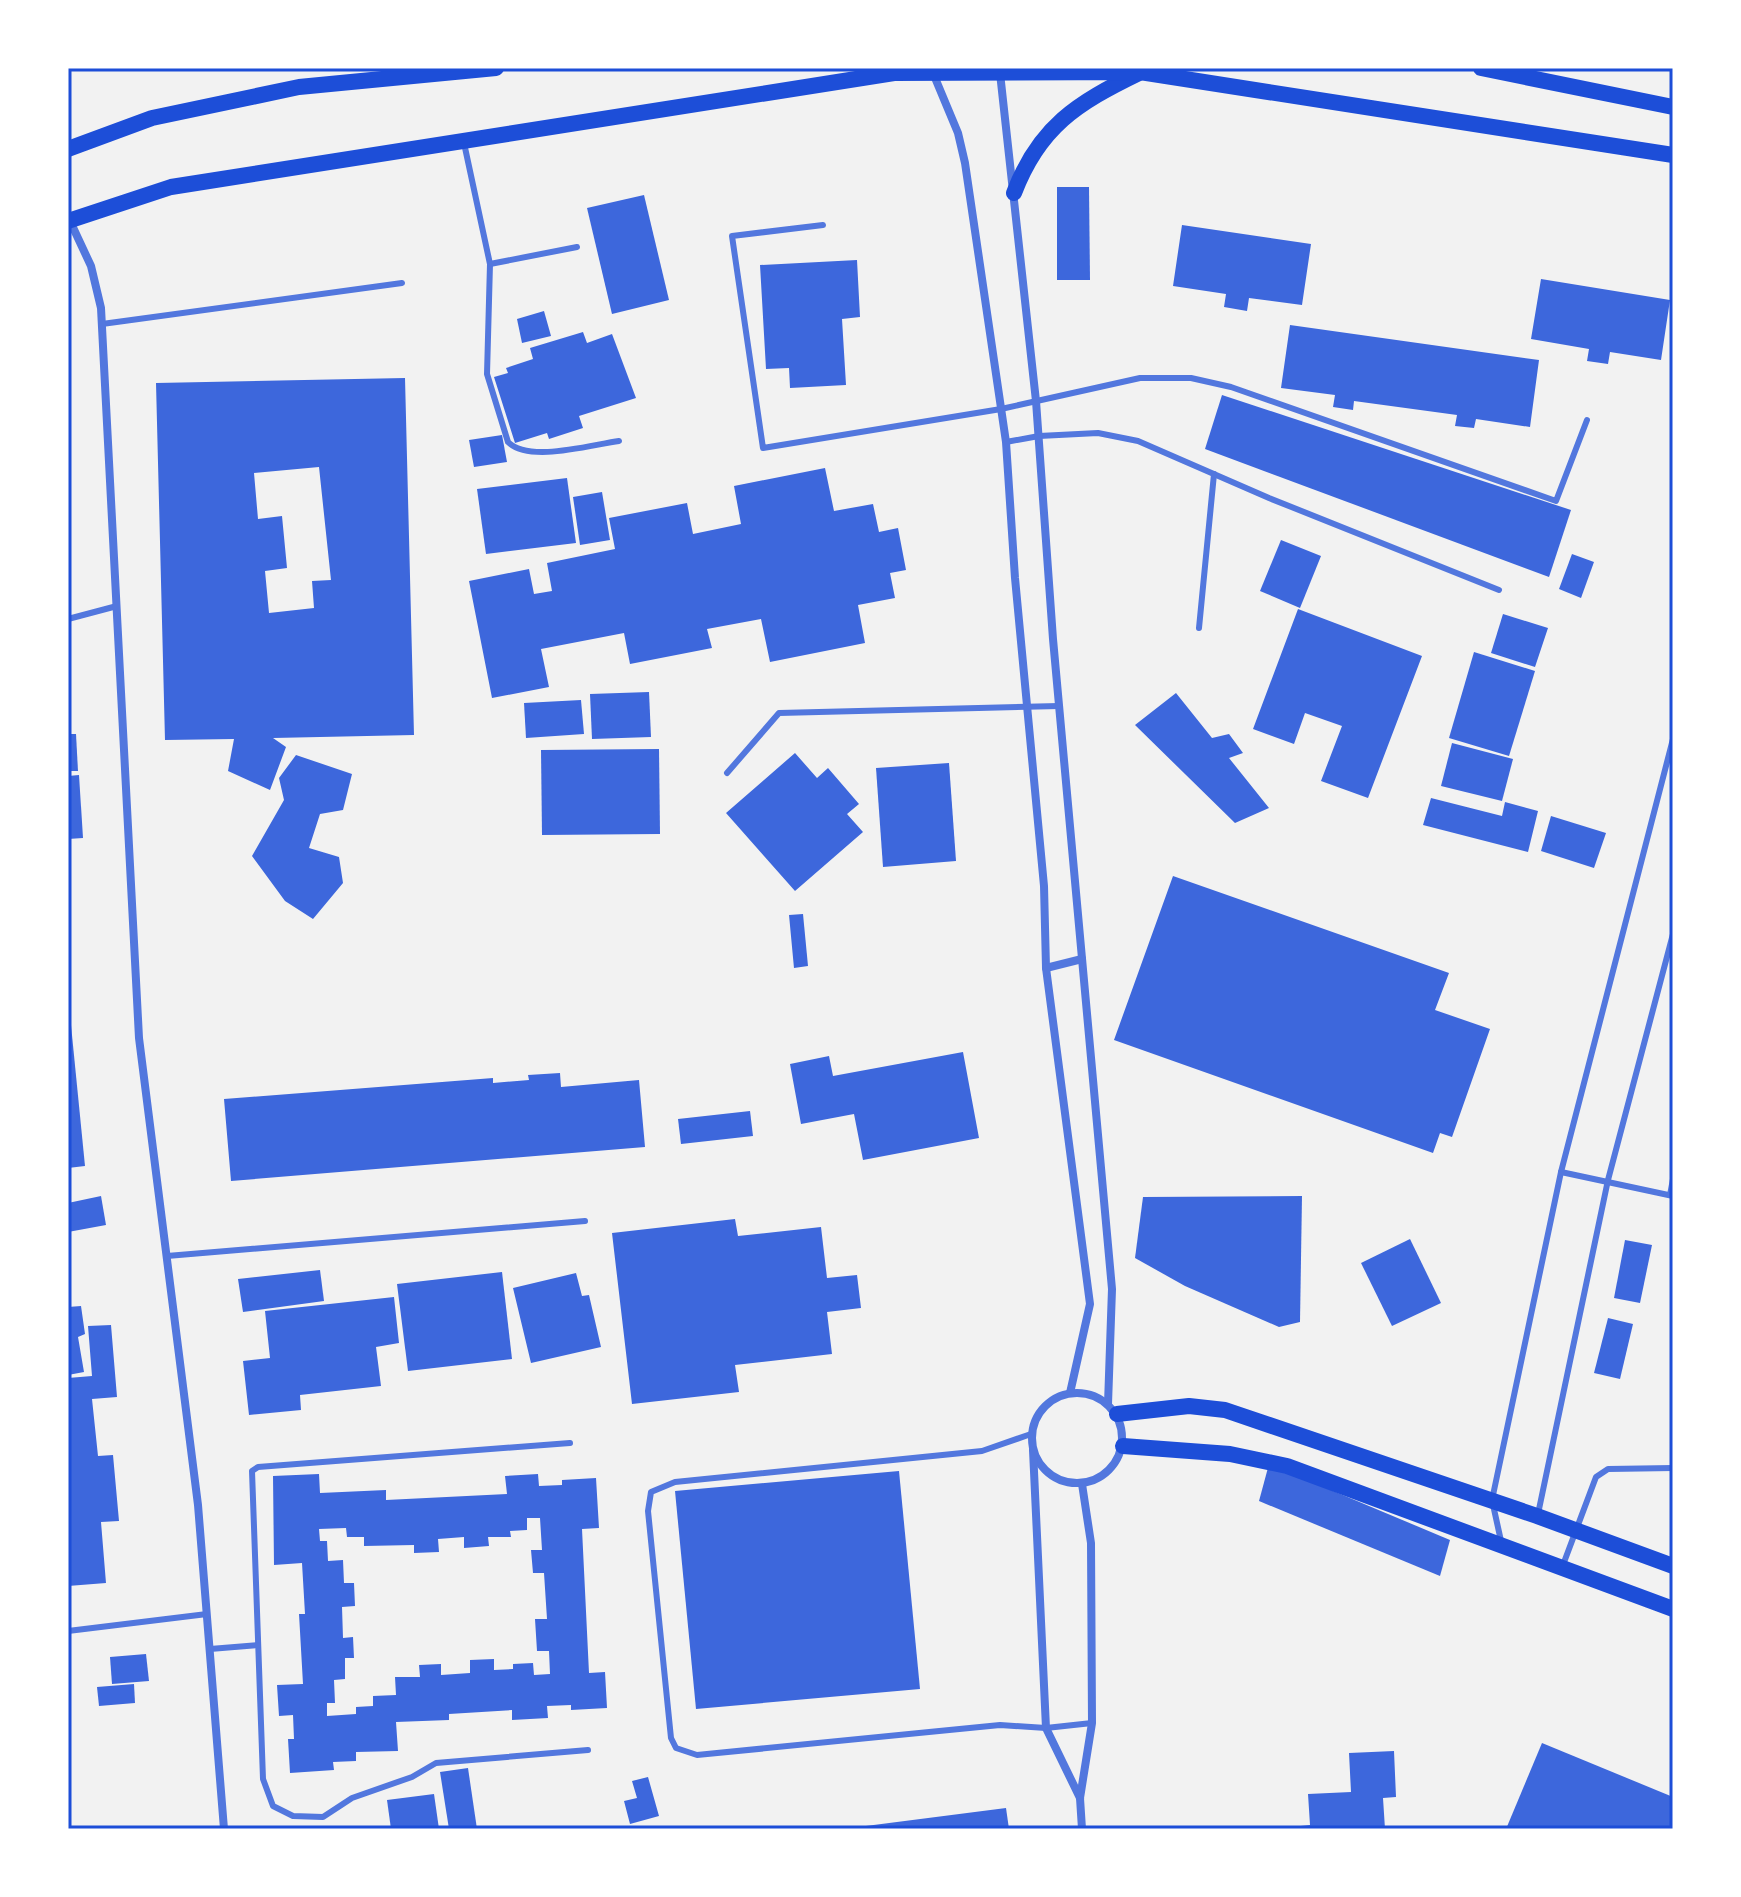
<svg xmlns="http://www.w3.org/2000/svg" width="1741" height="1897" font-family="'IBM Plex Sans',sans-serif">
  <style>
    .building { fill: #3d67dc; fill-rule: evenodd }
    .lines { fill: none; stroke-linecap: round; stroke-linejoin: round }
    .service { stroke: #5277de; stroke-width: 6 }
    .minor { stroke: #5277de; stroke-width: 8 }
    .secondary { stroke: #1d4ed8; stroke-width: 16 }
    .neatline { fill: none; stroke: #1d4ed8; stroke-width: 3 }
  </style>
  <rect width="100%" height="100%" fill="#f2f2f2"/>
  <g class="building">
    <path d="M1057,187H1089L1090,280H1057Z"/>
    <path d="M644,195L669,300L612,314L587,208Z"/>
    <path d="M1182,225L1311,244L1302,305L1249,298L1247,311L1224,307L1226,294L1173,286Z"/>
    <path d="M857,260L860,317L842,319L846,385L790,388L789,368L766,369L760,265Z"/>
    <path d="M1541,279L1670,300L1661,360L1610,352L1608,364L1587,361L1589,349L1531,339Z"/>
    <path d="M544,311L551,336L522,343L517,319Z"/>
    <path d="M1290,325L1539,360L1530,427L1476,419L1474,428L1455,426L1457,415L1354,401L1353,410L1333,407L1335,395L1281,388Z"/>
    <path d="M583,332L587,343L612,334L636,398L579,416L583,428L549,439L547,433L515,443L494,377L508,373L506,368L533,359L530,348Z"/>
    <path d="M405,378L414,735L273,738L286,747L270,790L228,771L234,739L165,740L156,383ZM319,467L331,580L312,581L314,608L269,613L265,571L287,568L282,516L258,519L254,473Z"/>
    <path d="M1222,395L1571,510L1549,577L1205,449Z"/>
    <path d="M502,435L507,462L474,467L469,440Z"/>
    <path d="M825,468L834,511L873,504L879,532L898,528L906,570L890,573L895,598L858,605L865,643L770,662L761,619L707,629L712,648L630,664L624,633L541,649L549,687L492,698L469,581L529,569L534,594L552,591L547,563L615,549L609,518L687,503L693,534L741,524L734,486Z"/>
    <path d="M567,478L576,543L486,554L477,489Z"/>
    <path d="M602,492L610,540L580,545L573,497Z"/>
    <path d="M1281,540L1321,556L1300,608L1260,591Z"/>
    <path d="M1572,554L1594,562L1581,598L1559,589Z"/>
    <path d="M1298,609L1422,656L1368,798L1321,781L1342,726L1305,713L1294,744L1253,729Z"/>
    <path d="M1503,614L1548,628L1535,667L1491,653Z"/>
    <path d="M1474,652L1535,671L1509,756L1449,738Z"/>
    <path d="M649,692L651,737L592,739L590,694Z"/>
    <path d="M1176,693L1212,738L1229,734L1243,753L1229,758L1269,808L1235,823L1135,725Z"/>
    <path d="M581,700L584,734L526,738L524,703Z"/>
    <path d="M68,734H76L78,771H68Z"/>
    <path d="M1452,743L1513,759L1502,801L1441,786Z"/>
    <path d="M659,749L660,834L542,835L541,750Z"/>
    <path d="M795,753L817,778L828,768L859,804L847,814L863,832L795,891L726,813Z"/>
    <path d="M296,755L352,774L343,810L320,814L309,848L339,857L343,883L313,919L285,901L252,856L284,800L279,778Z"/>
    <path d="M949,763L956,861L883,867L876,768Z"/>
    <path d="M79,775L83,838L68,839V776Z"/>
    <path d="M1431,798L1502,816L1505,802L1538,811L1528,852L1423,825Z"/>
    <path d="M1551,816L1606,833L1594,868L1541,851Z"/>
    <path d="M1173,876L1449,973L1435,1010L1490,1029L1452,1137L1440,1133L1433,1153L1114,1040Z"/>
    <path d="M803,914L808,966L794,968L789,915Z"/>
    <path d="M68,995L85,1166L68,1168Z"/>
    <path d="M963,1052L979,1138L863,1160L854,1114L801,1124L790,1064L829,1056L833,1076Z"/>
    <path d="M560,1073L561,1087L639,1080L645,1147L231,1181L224,1099L493,1078V1083L529,1080L528,1075Z"/>
    <path d="M750,1111L753,1136L681,1144L678,1119Z"/>
    <path d="M101,1196L106,1225L68,1232V1203Z"/>
    <path d="M1302,1196L1300,1322L1279,1327L1185,1286L1135,1258L1143,1197Z"/>
    <path d="M735,1219L738,1236L821,1227L827,1278L857,1275L861,1308L827,1312L832,1354L735,1365L739,1392L632,1404L612,1233Z"/>
    <path d="M1410,1239L1441,1303L1392,1326L1361,1263Z"/>
    <path d="M1625,1240L1652,1245L1640,1303L1614,1298Z"/>
    <path d="M320,1270L324,1301L243,1312L238,1279Z"/>
    <path d="M502,1272L512,1359L408,1371L397,1284Z"/>
    <path d="M576,1273L582,1296L589,1295L601,1347L531,1363L513,1288Z"/>
    <path d="M394,1297L399,1343L376,1347L381,1386L300,1395L301,1410L249,1415L243,1361L270,1358L265,1311Z"/>
    <path d="M81,1306L85,1334L78,1337L84,1372L68,1375V1307Z"/>
    <path d="M1608,1318L1633,1324L1620,1379L1594,1373Z"/>
    <path d="M111,1325L117,1397L92,1399L98,1456L113,1455L119,1521L101,1522L106,1583L68,1586V1378L92,1376L88,1326Z"/>
    <path d="M1269,1464L1450,1540L1440,1576L1259,1501Z"/>
    <path d="M899,1471L920,1689L696,1709L675,1491Z"/>
    <path d="M319,1474L320,1493L386,1490V1500L507,1494L505,1476L538,1474L539,1486L562,1485V1480L596,1478L599,1528L582,1529L589,1673L605,1672L607,1708L571,1710V1705L547,1706L548,1718L512,1720V1710L449,1714V1720L396,1722L398,1751L356,1752V1761L333,1762L334,1770L290,1773L288,1739H294L293,1715L279,1716L277,1685L303,1684L299,1614H305L302,1563L274,1565L273,1476ZM527,1518H540L542,1550H531L533,1573H544L547,1619H535L537,1651H549L550,1674L534,1675L533,1663L513,1664V1669L494,1670V1659L470,1660V1673L441,1675V1664L419,1665L420,1677H395L396,1695L373,1696V1706L356,1707V1714L327,1716V1703H335L334,1680L345,1679V1658H354L353,1637L343,1638L342,1607L355,1606L354,1583H344L343,1560L328,1561L327,1541H320L319,1529L346,1528L347,1537H364V1546L414,1545V1553L439,1552L438,1539L464,1537V1548L489,1546L488,1537H511L510,1531L527,1530Z"/>
    <path d="M146,1654L149,1681L112,1684L110,1657Z"/>
    <path d="M134,1684L135,1703L99,1706L97,1687Z"/>
    <path d="M1542,1743L1673,1797V1829H1506Z"/>
    <path d="M1394,1751L1396,1797L1383,1798L1385,1829H1272L1310,1825L1308,1794L1351,1792L1349,1753Z"/>
    <path d="M468,1768L477,1829H449L440,1772Z"/>
    <path d="M648,1777L659,1816L630,1824L624,1801L637,1798L632,1781Z"/>
    <path d="M434,1794L439,1829H391L387,1800Z"/>
    <path d="M1006,1808L1009,1829H858V1827Z"/>
  </g>
  <g class="lines">
    <g class="service">
      <path d="M464,143L490,264L487,374L508,442C529,463 590,445 619,441"/>
      <path d="M823,225L732,236L763,448L1001,409L1140,378H1191L1231,387L1556,501L1587,420"/>
      <path d="M490,264L577,247"/>
      <path d="M102,324L402,283"/>
      <path d="M1006,442L1039,436L1098,433L1138,441L1269,498L1499,590"/>
      <path d="M68,619L117,606"/>
      <path d="M1199,628L1214,474"/>
      <path d="M727,773L779,713L1059,706"/>
      <path d="M1561,1172L1673,1196"/>
      <path d="M1670,1195L1673,1179"/>
      <path d="M167,1256L585,1221"/>
      <path d="M1031,1434L982,1451L675,1482L651,1492L648,1511L671,1738L676,1748L697,1755L1000,1725L1046,1728L1092,1723"/>
      <path d="M570,1443L258,1467L252,1471L263,1779L273,1806L293,1816L323,1817L352,1798L412,1777L436,1763L588,1750"/>
      <path d="M1538,1514L1608,1180L1673,934"/>
      <path d="M1501,1541L1492,1500L1561,1172L1673,739"/>
      <path d="M1563,1565L1596,1477L1608,1469L1673,1468"/>
      <path d="M68,1631L207,1614"/>
      <path d="M210,1649L258,1645"/>
    </g>
    <g class="minor">
      <path d="M933,73L958,133L965,163L1006,442L1015,578L1044,886L1046,968L1090,1304L1070,1393"/>
      <path d="M1000,73L1036,401L1053,639L1112,1289L1108,1404"/>
      <path d="M70,221L91,266L101,308L139,1038L198,1505L224,1829"/>
      <path d="M1046,968L1082,959"/>
      <circle cx="1077" cy="1438" r="45"/>
      <path d="M1033,1450L1046,1728L1080,1798"/>
      <path d="M1082,1829L1080,1798L1092,1723L1091,1543L1082,1484"/>
    </g>
    <g class="secondary">
      <path d="M1481,68L1673,107"/>
      <path d="M68,149L152,118L299,87L496,68"/>
      <path d="M1014,193C1039,127 1077,103 1139,73"/>
      <path d="M68,221L171,187L894,73L1140,72L1673,155"/>
      <path d="M1117,1414L1189,1406L1225,1410L1537,1516L1673,1566"/>
      <path d="M1123,1446L1230,1454L1287,1466L1673,1609"/>
    </g>
  </g>
  <rect width="1741" height="1897" fill="none" stroke="#ffffff" stroke-width="140"/>
  <rect x="70" y="70" width="1601" height="1757" class="neatline"/>
</svg>
